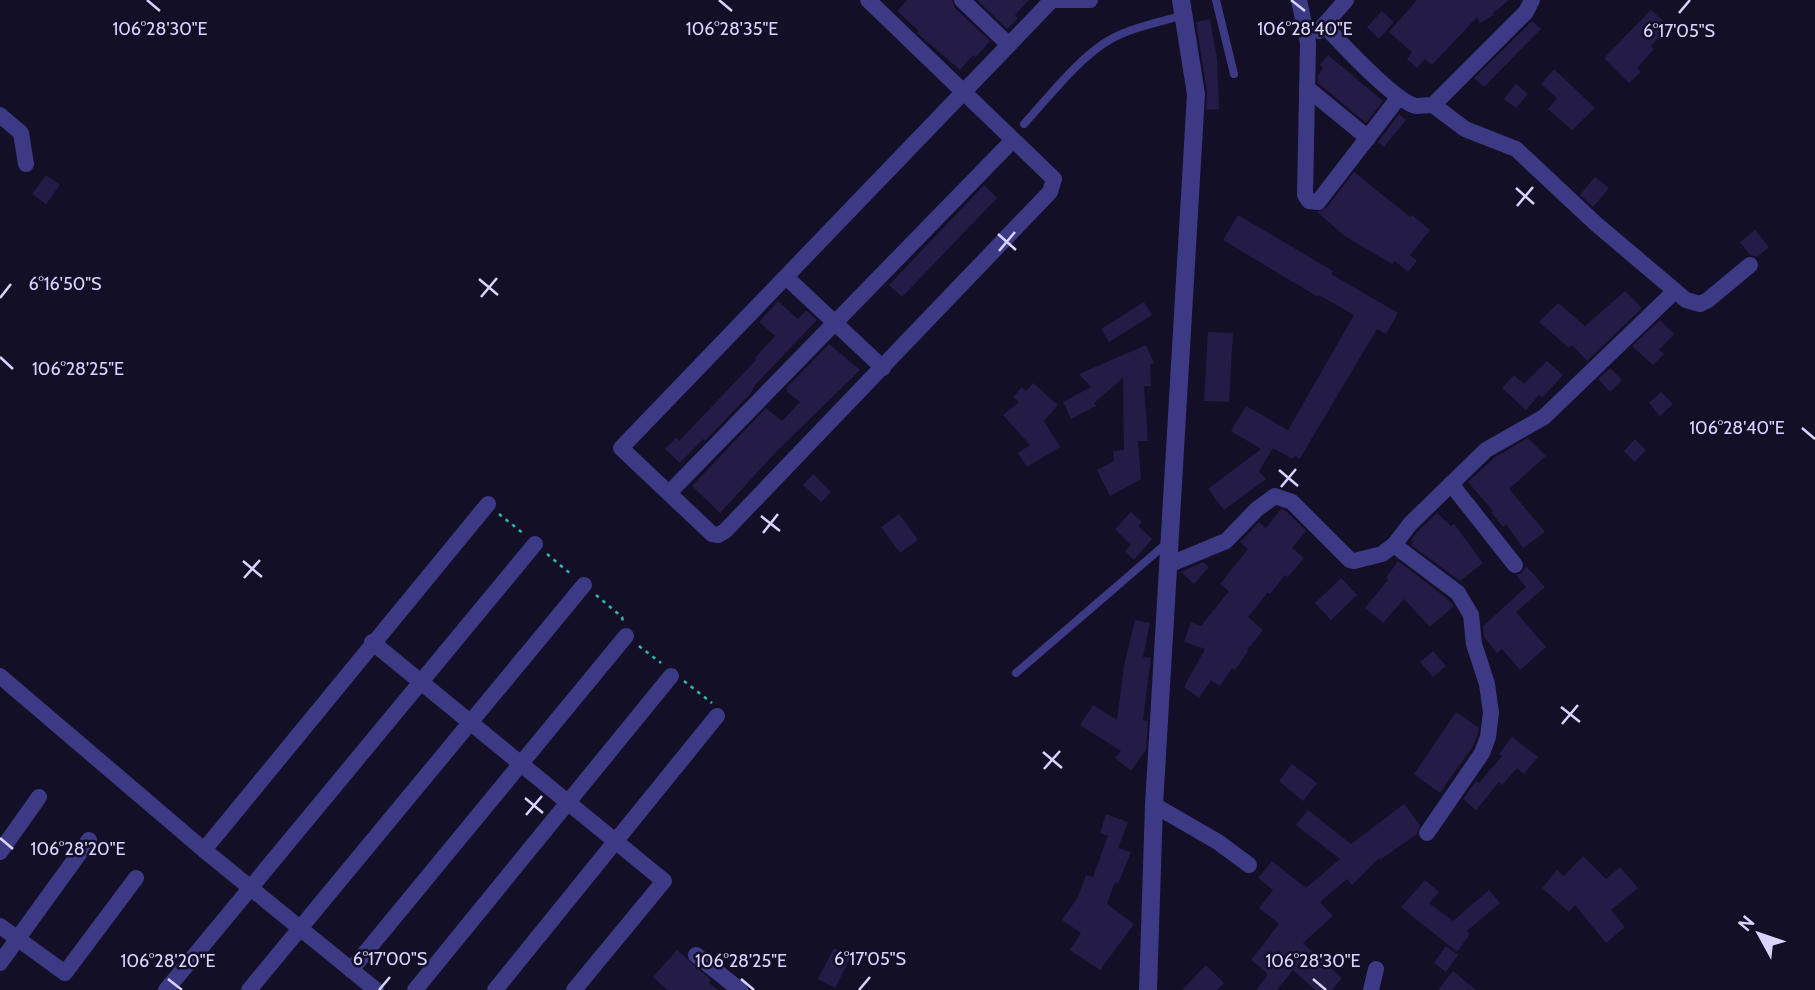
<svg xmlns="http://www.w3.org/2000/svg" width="1815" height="990" font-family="Cabin,sans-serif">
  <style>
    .building { fill: #241b47 }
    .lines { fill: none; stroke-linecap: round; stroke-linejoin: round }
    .path { stroke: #2fb8b0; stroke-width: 2.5; stroke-dasharray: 3.5 5; stroke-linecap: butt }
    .service { stroke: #3d3a85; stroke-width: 8 }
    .minor { stroke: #3d3a85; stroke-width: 16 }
    .tertiary { stroke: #3d3a85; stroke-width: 18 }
    .ticks { fill: none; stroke: #d9d4ff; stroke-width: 2.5 }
    .ticks-label { font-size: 18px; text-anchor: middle; fill: #d9d4ff; stroke: #130f26; stroke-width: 5; stroke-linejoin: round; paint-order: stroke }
  </style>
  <rect width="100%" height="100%" fill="#130f26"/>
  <g class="building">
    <path d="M907,0H952L955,8L990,41L976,57L973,55L960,70L917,33L919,31L897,11Z"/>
    <path d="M977,0H1029L1015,15L1018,18L1007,29Z"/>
    <path d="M1417,0H1509L1493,13L1494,15L1480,23L1477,17L1432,65L1425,59L1417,68L1407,59L1412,52L1389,32Z"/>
    <path d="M1651,10L1669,26L1651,46L1654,49L1637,68L1641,72L1629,83L1604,58Z"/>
    <path d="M1382,11L1394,22L1379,39L1367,27Z"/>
    <path d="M1210,19L1217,59L1219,109L1206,110L1207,92L1196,22Z"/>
    <path d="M1532,21L1541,29L1484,87L1474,78Z"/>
    <path d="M1328,55L1383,101L1366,123L1318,83V75L1323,68L1320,65Z"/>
    <path d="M1554,69L1595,108L1572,130L1548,109L1557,98L1541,84Z"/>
    <path d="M1516,84L1528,94L1516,108L1504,99Z"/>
    <path d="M1399,114L1406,120L1384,147L1378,142Z"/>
    <path d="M1354,172L1410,217L1412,215L1430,230L1410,255L1417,261L1408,272L1395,261L1392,264L1346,237L1317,212L1326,208Z"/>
    <path d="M46,175L60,185L46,204L32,194Z"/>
    <path d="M1595,177L1609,188L1593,207L1580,195Z"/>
    <path d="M984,185L997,198L902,297L889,285Z"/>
    <path d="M1238,215L1333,271L1331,274L1398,313L1386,334L1377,329L1299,460L1296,456L1292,459L1273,448L1259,471L1266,479L1224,510L1208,489L1261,449L1231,431L1246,406L1288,430L1354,315L1319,295L1318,297L1223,240Z"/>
    <path d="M1755,230L1769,247L1757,257L1750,255L1740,242Z"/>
    <path d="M1625,291L1642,308L1587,361L1572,345L1569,348L1539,322L1558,303L1585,326Z"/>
    <path d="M778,301L798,319L806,310L817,320L756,384L750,394L705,441L703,439L680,463L665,449L676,438L679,441L756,360L755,358L775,336L759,322Z"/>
    <path d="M1144,302L1152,315L1109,342L1101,329Z"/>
    <path d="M1660,320L1674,334L1659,350L1664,354L1653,365L1632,346Z"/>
    <path d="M1208,332L1233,333L1229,402L1204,401Z"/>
    <path d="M829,344L860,370L776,452L720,513L692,486L766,408L782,421L800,402L787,392V387Z"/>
    <path d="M1146,345L1154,363L1150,364L1151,386H1144L1148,441H1138L1141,479L1110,496L1097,470L1114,461L1113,451L1124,450L1123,378L1094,403L1096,406L1071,419L1063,402L1091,387L1079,374Z"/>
    <path d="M1547,361L1563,375L1542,398L1539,395L1526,410L1502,388L1514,375L1524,384Z"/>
    <path d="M1610,368L1622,380L1610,392L1598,379Z"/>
    <path d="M1033,383L1058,405L1044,421L1060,447L1027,467L1018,453L1030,445L1003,415L1019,402L1013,397L1022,387L1026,391Z"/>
    <path d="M1661,392L1673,404L1660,416L1649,403Z"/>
    <path d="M1528,438L1546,456L1509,489L1545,532L1523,548L1506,524L1503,527L1491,512L1493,511L1468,482L1495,457Z"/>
    <path d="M1635,439L1646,450L1635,462L1624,451Z"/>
    <path d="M813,474L831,492L821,502L803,485Z"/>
    <path d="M1281,509L1286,511L1306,531L1292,548L1304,558L1288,577L1285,575L1270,594L1268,592L1248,617L1263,630L1247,650L1248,651L1235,670L1232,668L1220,686L1211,680L1199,698L1184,687L1205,649L1184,642L1191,622L1201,626L1229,591L1220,584L1248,549L1240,542L1259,522L1266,528Z"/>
    <path d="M1131,512L1142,522L1138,526L1152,539L1134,560L1125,551L1131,545L1115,529Z"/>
    <path d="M1437,513L1451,526L1454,524L1483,563L1460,581L1411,545L1413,542L1411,540L1418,531Z"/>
    <path d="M899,514L918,540L900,553L881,527Z"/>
    <path d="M1398,561L1445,597L1454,606L1430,627L1404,599L1383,623L1365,608L1388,580L1386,578Z"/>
    <path d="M1203,562L1209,567L1194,584L1181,572Z"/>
    <path d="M1526,566L1545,587L1516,612L1546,647L1520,670L1502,649L1497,653L1484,637L1483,626L1526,587L1516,575L1522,573Z"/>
    <path d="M1341,578L1357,595L1331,620L1315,603Z"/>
    <path d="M1135,620L1150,623L1143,657L1151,658L1143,720L1148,721L1146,750L1131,771L1115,758L1121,751L1080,725L1093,705L1117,720L1124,666Z"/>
    <path d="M1433,651L1446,666L1433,677L1420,662Z"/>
    <path d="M1456,712L1479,728L1478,734L1473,746L1440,793L1414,774Z"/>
    <path d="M1512,737L1538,757L1524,774L1517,768L1502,785L1499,782L1476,810L1463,799L1476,781L1479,783L1502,756L1499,754Z"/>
    <path d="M1292,764L1317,783L1303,801L1279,781Z"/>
    <path d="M1404,804L1420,825L1417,834L1380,860L1379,858L1352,885L1347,879L1320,902L1333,916L1303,943L1342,978L1332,990H1315L1293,970L1277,990H1256L1267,976V973L1251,960L1279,924L1259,908L1273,890L1258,878L1272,861L1306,888L1340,859L1296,825L1308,810L1351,844Z"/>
    <path d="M1106,814L1128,822L1118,848L1131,852L1118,884L1115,882L1107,904L1134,924L1100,970L1070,950L1081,933L1062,920L1078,897L1086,875L1093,877L1108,836L1100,833Z"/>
    <path d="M1583,856L1606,879L1620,867L1638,888L1611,910L1625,927L1606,943L1575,905L1569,912L1542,888L1557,870L1564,876Z"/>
    <path d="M1425,880L1439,892L1429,903L1453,921L1489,890L1500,903L1467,931L1470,934L1457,952L1401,907Z"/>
    <path d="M1446,946L1458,955L1446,972L1434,963Z"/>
    <path d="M834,948L851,957L835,988L818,979Z"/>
    <path d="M677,950L711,980L709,983L718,990H667L653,977Z"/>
    <path d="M1206,965L1224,983L1217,990H1182Z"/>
    <path d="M1453,971L1476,990H1438Z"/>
  </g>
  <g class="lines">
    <g class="path">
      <path d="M499,514L524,534"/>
      <path d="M547,554L572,575"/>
      <path d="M596,595L622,617L623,621"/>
      <path d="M639,646L661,663"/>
      <path d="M684,681L712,703"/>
    </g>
    <g class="service">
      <path d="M1216,0L1234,74"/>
      <path d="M1024,124C1049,97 1079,57 1111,39C1133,27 1160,22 1184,15"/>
      <path d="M1016,673L1167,543"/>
    </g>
    <g class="minor">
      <path d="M868,0L1054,179L1050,192L725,531L718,535L712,534L621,448L1052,0"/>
      <path d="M962,0L1009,45"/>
      <path d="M1051,0H1090"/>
      <path d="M1299,0L1308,43L1305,195L1309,201L1318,202L1399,97"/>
      <path d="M1324,25C1340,42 1395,102 1416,106C1421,106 1427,105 1433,105L1526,12L1532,0"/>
      <path d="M1319,31L1346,0"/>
      <path d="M1307,88L1368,138"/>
      <path d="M1433,105L1465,129L1516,149L1595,223L1686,300L1700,304L1708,300L1750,265"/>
      <path d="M0,115L21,133L26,164"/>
      <path d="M786,277L883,368"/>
      <path d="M1451,484L1515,565"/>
      <path d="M669,493L1013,140"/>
      <path d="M1394,545L1458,593L1471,615L1474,644L1487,684L1491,713L1488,737L1482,753L1427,833"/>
      <path d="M1168,565L1226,541L1257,509L1275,496L1292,502L1350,560L1354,561L1382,554L1394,545L1410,524L1486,450L1544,417L1675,291"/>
      <path d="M372,642L664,881L574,990"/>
      <path d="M0,676L204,850L376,990"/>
      <path d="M1154,805L1218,842L1249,865"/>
      <path d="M204,850L488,504"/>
      <path d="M0,852L39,797"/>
      <path d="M0,926L65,973L136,878"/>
      <path d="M696,955L740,990"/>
      <path d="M0,963L89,840"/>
      <path d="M351,970L626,636"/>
      <path d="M166,990L535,544"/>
      <path d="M249,990L584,585"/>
      <path d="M415,990L671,676"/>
      <path d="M495,990L717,716"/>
      <path d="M1371,990L1376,969"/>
    </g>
    <path class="tertiary" d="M1148,990L1154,805L1196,94L1181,0"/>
  </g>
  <path class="ticks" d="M147,0L160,11M719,0L732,11M1291,0L1305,11M1679,13L1690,0M1516,188L1534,204M1517,206L1533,187M998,234L1016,250M999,251L1015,232M479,279L498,295M481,297L497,278M0,298L11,284M0,357L13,369M1802,428L1815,439M1279,470L1298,486M1281,487L1296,469M761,516L780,531M763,533L778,514M243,561L262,577M244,578L260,560M1561,707L1580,722M1562,724L1578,705M1043,752L1062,768M1044,769L1060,751M525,798L543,813M526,815L542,796M0,838L13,849M168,979L182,990M741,979L754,990M1313,979L1326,990M379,990L390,977M859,990L870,977"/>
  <g class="ticks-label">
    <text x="160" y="35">106°28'30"E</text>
    <text x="732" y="35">106°28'35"E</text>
    <text x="1305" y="35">106°28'40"E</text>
    <text x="1679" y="37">6°17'05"S</text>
    <text x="65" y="290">6°16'50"S</text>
    <text x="78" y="375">106°28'25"E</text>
    <text x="1737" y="434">106°28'40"E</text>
    <text x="78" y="855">106°28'20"E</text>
    <text x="390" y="965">6°17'00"S</text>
    <text x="870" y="965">6°17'05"S</text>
    <text x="168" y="967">106°28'20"E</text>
    <text x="741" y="967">106°28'25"E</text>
    <text x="1313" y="967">106°28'30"E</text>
  </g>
  <g transform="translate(1759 934) rotate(310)" stroke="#130f26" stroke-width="5" paint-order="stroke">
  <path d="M0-5L12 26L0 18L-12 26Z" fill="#d9d4ff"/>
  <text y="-10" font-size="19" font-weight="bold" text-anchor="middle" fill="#d9d4ff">N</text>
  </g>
</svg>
